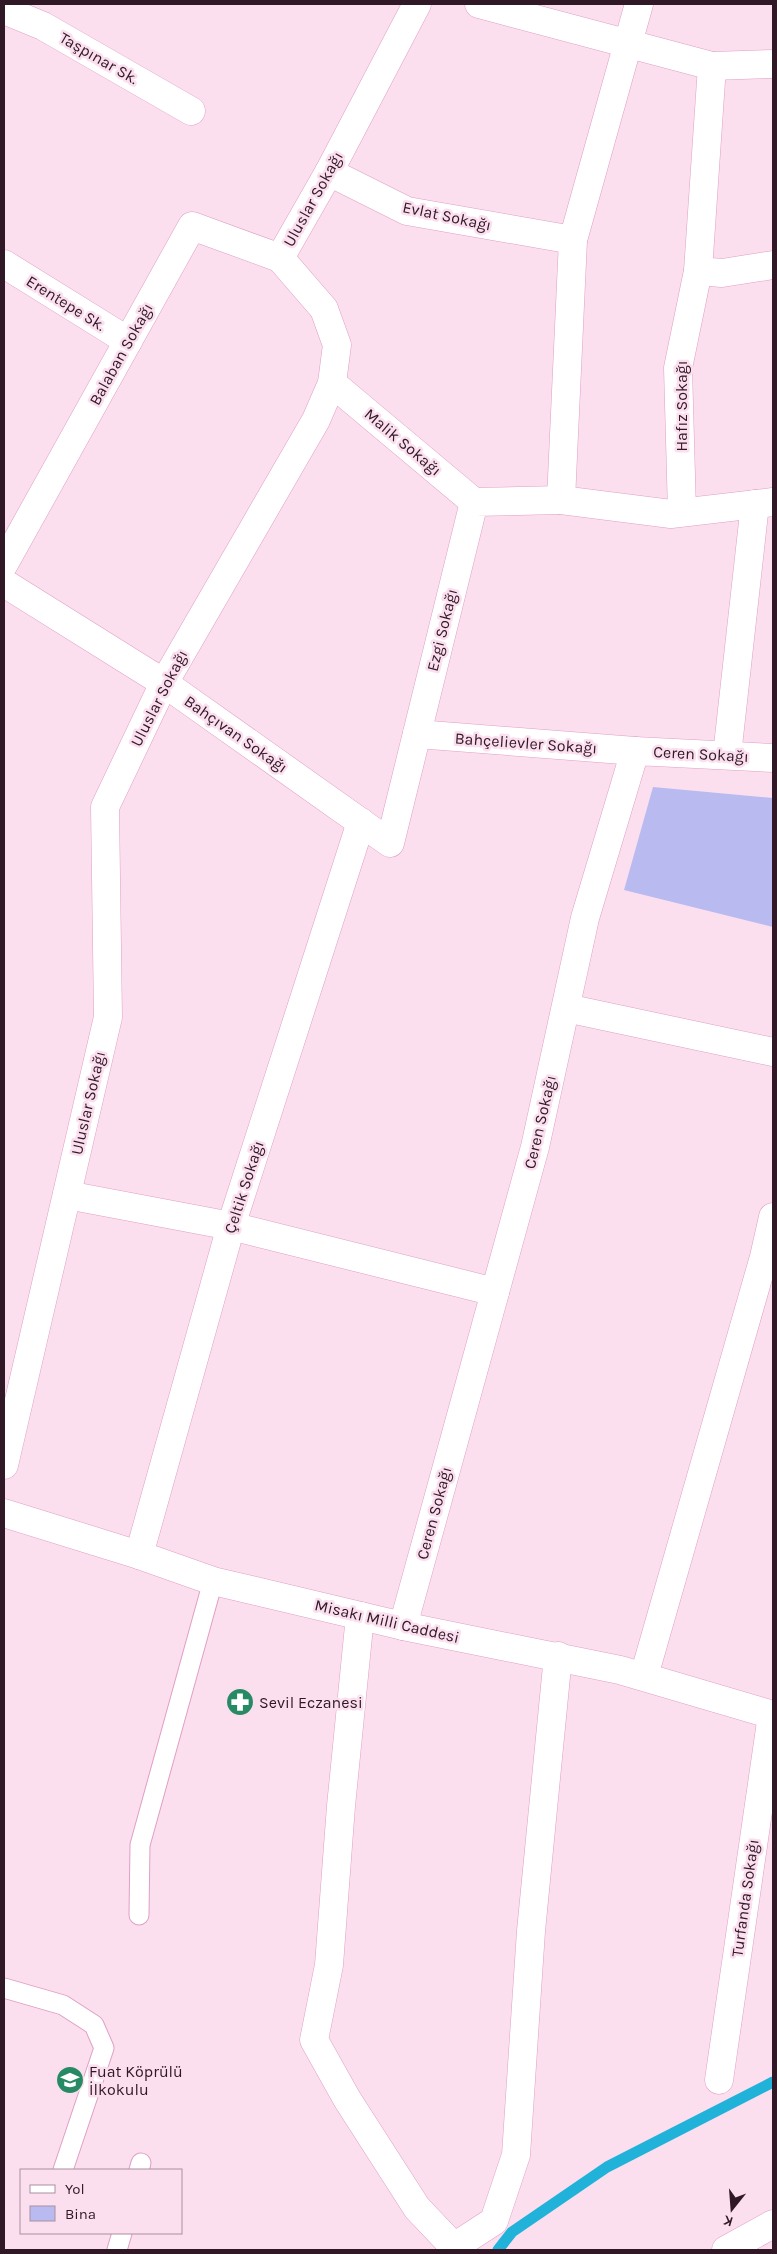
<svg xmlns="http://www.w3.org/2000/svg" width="777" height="2254" font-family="Karla,sans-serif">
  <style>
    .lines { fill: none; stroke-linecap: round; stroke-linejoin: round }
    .stream { stroke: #21b2da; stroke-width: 11 }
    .building { fill: #b9bbf0 }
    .service-casing { stroke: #e09fc5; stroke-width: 21 }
    .minor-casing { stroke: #e09fc5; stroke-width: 29 }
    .tertiary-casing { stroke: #e09fc5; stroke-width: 29 }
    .service { stroke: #fff; stroke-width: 19 }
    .minor { stroke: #fff; stroke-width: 28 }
    .tertiary { stroke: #fff; stroke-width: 28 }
    .labels { text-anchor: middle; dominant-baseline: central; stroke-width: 5; stroke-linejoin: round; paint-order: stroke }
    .street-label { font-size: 16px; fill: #301827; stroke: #fbdfef }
    .poi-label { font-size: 16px; fill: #301827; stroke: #fbdfef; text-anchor: start }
  </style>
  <rect width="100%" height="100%" fill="#fbdfef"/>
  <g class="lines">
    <path class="stream" d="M498,2250L512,2232L607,2167L773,2082"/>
  </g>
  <path class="building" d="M653,787L773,798V927L624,890Z"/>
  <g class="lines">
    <g class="service-casing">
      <g id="service">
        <path d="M139,1915L140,1845L213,1581"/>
        <path d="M4,1988L63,2005L94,2025L104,2048L63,2170"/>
        <path d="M139,2170L141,2163"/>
        <path d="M117,2250L122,2233"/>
      </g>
    </g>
    <g class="minor-casing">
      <g id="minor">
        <path d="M639,4L573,240L561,500L671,514L773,502"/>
        <path d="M4,10L43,26L191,111"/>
        <path d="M712,66L773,64"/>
        <path d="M329,172L407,211L573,240"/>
        <path d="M4,264L128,341"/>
        <path d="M332,383L474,502"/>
        <path d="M682,512L678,368L698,271"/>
        <path d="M4,564L192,226L280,258"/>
        <path d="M4,583L164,683L390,843L474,502L561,500"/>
        <path d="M417,734L635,751"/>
        <path d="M727,755L755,504"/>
        <path d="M566,1008L773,1052"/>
        <path d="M67,1195L231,1226L495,1292"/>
        <path d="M4,1465L108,1017L105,807L164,683L316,420L332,383L337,345L324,309L280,258L329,172L417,4"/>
        <path d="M139,1555L231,1226L361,822"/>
        <path d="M360,1616L341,1806L329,1965L314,2040L347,2099L417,2208L454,2247L494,2221L516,2155L531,1931L558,1656"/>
        <path d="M403,1626L535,1147L585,918L635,751L773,758"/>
        <path d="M644,1676L764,1257L773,1217"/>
        <path d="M719,2080L772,1715"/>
      </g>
    </g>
    <g class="tertiary-casing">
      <g id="tertiary">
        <path d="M479,4L712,66L698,271L722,273L773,265"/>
        <path d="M4,1513L139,1555L213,1581L403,1626L620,1670L773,1715"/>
        <path d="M726,2250L773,2224"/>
      </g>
    </g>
    <use href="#service" class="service"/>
    <use href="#minor" class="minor"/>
    <use href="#tertiary" class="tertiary"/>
  </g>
  <defs>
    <g id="pharmacy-disc" transform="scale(1.4375)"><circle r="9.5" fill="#278a64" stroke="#fbdfef"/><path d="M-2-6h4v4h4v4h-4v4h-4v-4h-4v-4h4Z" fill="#fff"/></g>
    <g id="school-disc" transform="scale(1.4375)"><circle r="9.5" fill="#278a64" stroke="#fbdfef"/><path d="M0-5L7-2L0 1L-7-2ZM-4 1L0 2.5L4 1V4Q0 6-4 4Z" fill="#fff"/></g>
  </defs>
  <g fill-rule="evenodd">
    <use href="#pharmacy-disc" x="240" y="1702"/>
    <use href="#school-disc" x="70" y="2080"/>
  </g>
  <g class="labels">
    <g class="street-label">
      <text transform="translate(99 58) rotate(30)">Taşpınar Sk.</text>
      <text transform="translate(313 199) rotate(-61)">Uluslar Sokağı</text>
      <text transform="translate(447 216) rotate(12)">Evlat Sokağı</text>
      <text transform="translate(66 303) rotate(32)">Erentepe Sk.</text>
      <text transform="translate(121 354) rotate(-61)">Balaban Sokağı</text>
      <text transform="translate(681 406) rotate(-90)">Hafız Sokağı</text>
      <text transform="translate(403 442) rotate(40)">Malik Sokağı</text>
      <text transform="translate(442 630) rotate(-76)">Ezgi Sokağı</text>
      <text transform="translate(159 698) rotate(-63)">Uluslar Sokağı</text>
      <text transform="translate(236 734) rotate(35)">Bahçıvan Sokağı</text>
      <text transform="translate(526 743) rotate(4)">Bahçelievler Sokağı</text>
      <text transform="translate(701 754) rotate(3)">Ceren Sokağı</text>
      <text transform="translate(88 1103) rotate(-77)">Uluslar Sokağı</text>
      <text transform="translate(540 1122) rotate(-77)">Ceren Sokağı</text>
      <text transform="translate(244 1187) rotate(-72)">Çeltik Sokağı</text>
      <text transform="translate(434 1513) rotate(-75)">Ceren Sokağı</text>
      <text transform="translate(387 1621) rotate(13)">Misakı Milli Caddesi</text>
      <text transform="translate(745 1898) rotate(-82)">Turfanda Sokağı</text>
    </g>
    <g class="poi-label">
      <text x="259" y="1702">Sevil Eczanesi</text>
      <text x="89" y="2071">Fuat Köprülü<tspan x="89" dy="18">İlkokulu</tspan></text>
    </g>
  </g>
  <rect width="777" height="2254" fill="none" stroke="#301827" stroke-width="10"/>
  <rect x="20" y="2169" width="162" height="65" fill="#fbdfef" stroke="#aa8f9f"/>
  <rect x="30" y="2185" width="25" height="8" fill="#ffffff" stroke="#aa8f9f"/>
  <text x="65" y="2194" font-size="15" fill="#301827">Yol</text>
  <rect x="30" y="2206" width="25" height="15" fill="#b9bbf0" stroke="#aa8f9f"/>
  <text x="65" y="2219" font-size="15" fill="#301827">Bina</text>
  <g transform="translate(732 2209) rotate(197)" stroke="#fbdfef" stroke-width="4" paint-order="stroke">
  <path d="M0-4L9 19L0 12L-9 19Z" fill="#301827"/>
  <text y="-8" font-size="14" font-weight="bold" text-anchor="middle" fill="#301827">K</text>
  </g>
</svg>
